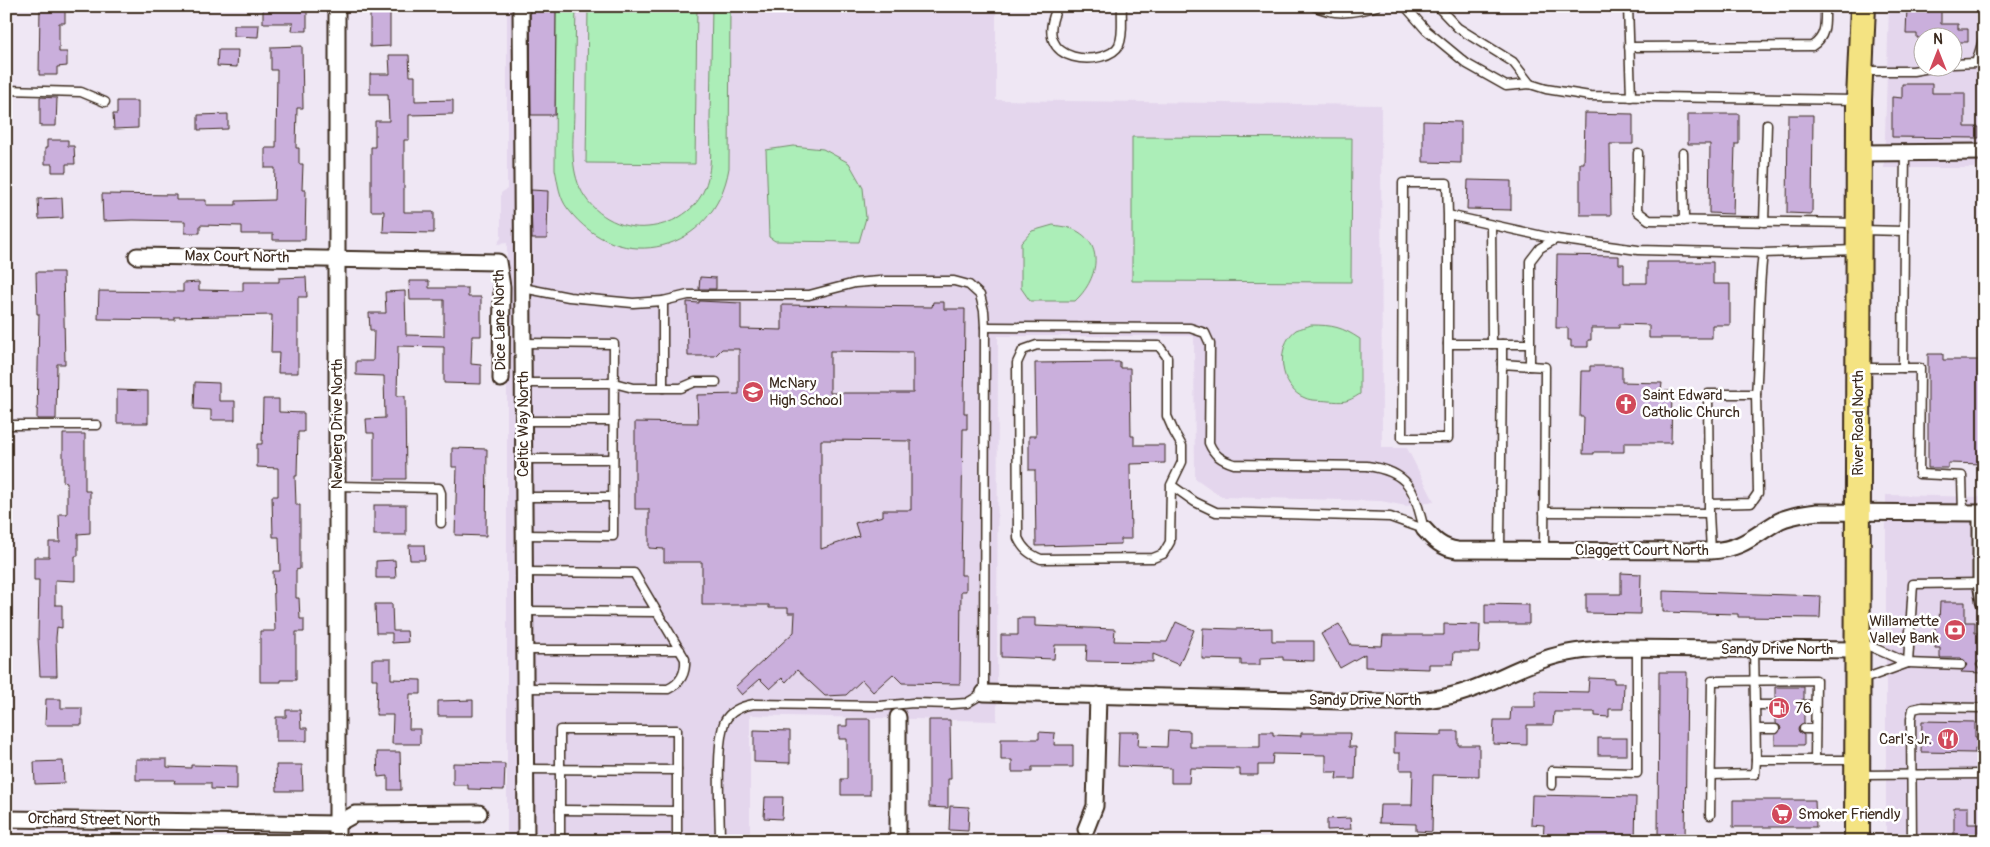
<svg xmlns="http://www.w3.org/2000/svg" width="1990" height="847" font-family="Pangolin,sans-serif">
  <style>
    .built { fill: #e4d6ed; fill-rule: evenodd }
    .green { fill: #aceeb8; stroke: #748c6b }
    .building { fill: #caafdc; stroke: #3b2a1e; fill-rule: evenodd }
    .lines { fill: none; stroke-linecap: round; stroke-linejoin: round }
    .service-casing { stroke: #3b2a1e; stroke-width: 11 }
    .minor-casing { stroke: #3b2a1e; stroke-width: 19 }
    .primary-casing { stroke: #3b2a1e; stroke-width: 28 }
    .service { stroke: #fff; stroke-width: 8 }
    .minor { stroke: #fff; stroke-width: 15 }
    .primary { stroke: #f4e382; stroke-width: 24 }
    .labels { text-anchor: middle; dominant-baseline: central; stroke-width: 5; stroke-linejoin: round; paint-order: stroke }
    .street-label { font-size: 15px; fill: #3b2a1e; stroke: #fff }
    .poi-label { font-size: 15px; fill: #3b2a1e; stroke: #fff; text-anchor: start }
  </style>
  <rect width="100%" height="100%" fill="#efe7f4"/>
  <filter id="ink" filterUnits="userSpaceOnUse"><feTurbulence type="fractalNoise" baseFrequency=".02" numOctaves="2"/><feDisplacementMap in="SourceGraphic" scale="10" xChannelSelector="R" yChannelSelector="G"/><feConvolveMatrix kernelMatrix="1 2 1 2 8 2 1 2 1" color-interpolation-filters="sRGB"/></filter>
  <g filter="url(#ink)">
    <g class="built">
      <path d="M507,6H996V100L1381,105L1382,448H1407L1434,501L1406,506L1381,501L1222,497L1195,478L1194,336H998L997,721L750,715V841H507V243L497,244L501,238V193L507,189Z"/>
      <path d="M1889,6H1984V159L1974,168H1884ZM1922,38H1952V68H1922Z"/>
      <path d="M1886,495L1984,497V841H1886Z"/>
    </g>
    <g class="green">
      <path d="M556,6H576C575,40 575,75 574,109C574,134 569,164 580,188C592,214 620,230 648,227C670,225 693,213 703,192C714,170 710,140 710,117C711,80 711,43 712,6H730L729,168C715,252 620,277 568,209C559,198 558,183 555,169Z"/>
      <path d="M588,6H697L695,164L586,163Z"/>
      <path d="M1132,137L1352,138L1351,282L1132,281Z"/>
      <path d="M793,146L823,149L849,163L863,188L866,218L859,242L775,241L769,237L766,150Z"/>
      <path d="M1053,225C1059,226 1067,227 1073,229C1107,244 1097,281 1075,301H1030L1021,288V243L1032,231Z"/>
      <path d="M1311,325C1333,325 1342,327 1360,339V394C1346,403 1344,402 1328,401C1321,400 1311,401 1305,398C1280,389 1274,346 1296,330C1300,328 1307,327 1311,325Z"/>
    </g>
    <g class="building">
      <path d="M40,6H65V23H59V52H67V66L57,67V75H39Z"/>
      <path d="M276,6H307V31H292L293,23H263V8H276Z"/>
      <path d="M370,6H390V46L370,47Z"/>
      <path d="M530,6H556L555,115H531Z"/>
      <path d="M1907,7H1941V24H1958V29H1968V42H1952V38H1917V34H1906Z"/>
      <path d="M234,25H259L258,37L234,36Z"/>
      <path d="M302,46L303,108H297L296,148H299V164H303L302,190H306L305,240H273V234H242V226L200,225V233H185V221L133,220L103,221L102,194L176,195V200H206V205H236V201L274,200L275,168H265V148H276L277,70H271V47Z"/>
      <path d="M218,50H238L237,67L217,66Z"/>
      <path d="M389,55H409L410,76H415V101L453,100V114L409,115V140H404V212H434V233L383,232L384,211H371V147H375V121H389L388,94H370V74H390Z"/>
      <path d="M1902,84H1932V93H1965V127H1979V138L1892,137V97L1902,98Z"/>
      <path d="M40,97L57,98L56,126H40Z"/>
      <path d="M117,101H138V128L114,129L113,114H117Z"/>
      <path d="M1585,113L1633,114V144H1610L1611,215H1580V163H1584Z"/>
      <path d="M228,114V129L198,130V115Z"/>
      <path d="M1688,114H1739V144H1735L1733,214L1709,213L1710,144H1688Z"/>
      <path d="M1788,115H1813L1812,214L1787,213Z"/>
      <path d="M1423,121L1461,122V163L1423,162Z"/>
      <path d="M47,140H68V146H74L75,164H66V172H52V164H45V148H47Z"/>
      <path d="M1468,180L1511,181V210L1467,209Z"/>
      <path d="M531,190L548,191L547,239H532Z"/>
      <path d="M62,198L63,218L39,219L38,199Z"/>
      <path d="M1557,255L1619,256V264H1624V283H1647V262H1713V284H1730V325H1712V338H1649V325L1619,324V328H1591V340H1588V347H1571V340H1568V328H1556Z"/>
      <path d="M36,272H63L65,364H57L56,419H37L39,314H37Z"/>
      <path d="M306,277L307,297H298V373H278L279,353H271L272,315L175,317V320L98,319L99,291L183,292V283L199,282V290L243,291V282H279V278Z"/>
      <path d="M700,277L716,278V289H699Z"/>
      <path d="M409,281H429V288H468V297H481V336H472L471,364L481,365V384L444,383V347L398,346L397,396H405L406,479H374V433H367L366,419L385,418L384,376L356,375V361H373L374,330H370L369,313H386L385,292L405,291L406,335L444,336V300H410Z"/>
      <path d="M699,301L741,303V329L782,330V305L932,307L933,302H944V309H965L964,413H967V429H963L961,575H966V591H961L960,684L902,683L893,674L873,692L862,680L846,695L825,696L797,670L786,682L782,678L770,689L760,679L742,695L735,687L794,632L795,613H788V608H769V605H702V562H664V549L649,548V509H635V422L698,423L697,395L739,394V349H722L715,356H688L687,302L699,303ZM830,351L913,352V393H830ZM821,440L911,441V510H883V516L855,523L859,536L821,549Z"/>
      <path d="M1928,354H1943V360H1984V464L1948,463V468H1928Z"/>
      <path d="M1120,362V368H1130L1131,436H1134V445H1165V463L1130,464L1131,539H1121V544L1036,546L1035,470H1029V436H1036L1035,363Z"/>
      <path d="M1590,366H1622V382L1662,383L1661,391H1672L1671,443H1624V452H1594V454H1583L1584,417H1580L1581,371H1590Z"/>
      <path d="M195,382L219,383V401H235V420H211V410L194,409Z"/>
      <path d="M117,390L148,391V423H117Z"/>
      <path d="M263,399H279V412L304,413V432H298L297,476H295L296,505H300V569L296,570V598H299L300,619H304V632H296V680H281V682H260V631H275L273,571H280L279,537H273L272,496H278V468L257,467V444H262Z"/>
      <path d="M63,434H85V491H90V533L78,534V556H75V581L55,580V605H62V628L57,627L56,638L57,676H40L38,638L39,580H34V557H49V542H60L59,514H67V482L63,481Z"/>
      <path d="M452,448L487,449L486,536L455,535L457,467H452Z"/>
      <rect x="374" y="505" width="32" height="30"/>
      <path d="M409,545H424L425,560H410Z"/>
      <path d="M395,560L396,578H376V561Z"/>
      <path d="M1621,573L1641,574L1640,614L1586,613V594H1621Z"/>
      <path d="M1663,591L1821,596L1820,618L1738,617V614L1663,612Z"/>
      <path d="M1940,602H1965V622H1975V633H1982V659L1978,662L1976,665L1982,673L1961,672L1967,665L1961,658H1940V648H1935V621H1939Z"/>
      <path d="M375,604H392L393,631H407L408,642L392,643V633H376Z"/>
      <path d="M1485,604L1529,605V624H1485Z"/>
      <path d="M1018,618H1035V626L1115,629L1114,641L1167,642L1176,622L1194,630L1179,665L1153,654V662L1086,661L1087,645H1055L1054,659L1001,657V635H1018Z"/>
      <path d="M1339,624L1351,645L1382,646L1383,635H1444V624L1480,625L1479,652H1454L1453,664H1429V669L1365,667V654L1340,668L1321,634Z"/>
      <path d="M1203,628L1235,629L1272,628V641H1314V661L1283,660V657L1260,658V665H1241V660L1202,659Z"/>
      <path d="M372,659H391V679L421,680V694H410L409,729H420V744H392L393,715H376L377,679H372Z"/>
      <path d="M1659,672H1687L1685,841H1658Z"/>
      <path d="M1589,678L1614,679V683H1624L1623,709H1609V717L1595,716V712H1554L1553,725H1527V745L1493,744L1494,720H1510L1511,707H1535V691L1588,692Z"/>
      <path d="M1775,687H1804V699L1801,700L1798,705L1799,708L1804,711V723L1801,724L1798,729L1799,732L1804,735V745H1775V735L1781,729L1780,726L1775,723V711L1781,705L1780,702L1775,699Z"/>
      <path d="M46,699H61V708H82V725H45Z"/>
      <path d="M473,700V716H438V701Z"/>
      <path d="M286,710H300L301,728H307V741H276V717H286Z"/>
      <path d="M847,719H870V795H841V779H847V739H839V726H847Z"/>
      <path d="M929,720H950L951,779H948V808L929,807Z"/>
      <path d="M1922,721L1975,722V737H1984V750L1975,749V753L1921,752Z"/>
      <path d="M754,730L790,731V763L754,762Z"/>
      <path d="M1168,730L1190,731V747H1260V732H1273V735L1301,736V733H1350L1349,747H1356L1355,779H1336L1337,772H1326V755L1273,754L1272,765H1258V775H1240V769L1190,768L1189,783H1171V768L1118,766L1119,732H1139L1138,746L1167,747Z"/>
      <path d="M1442,731H1458V745H1479V776L1433,775L1432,832L1416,831V824L1379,823L1380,805H1412L1413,770H1400V753H1394V734L1442,735Z"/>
      <path d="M1039,732L1055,733L1054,745H1073V767H1032V772H1012V760H1001V739H1039Z"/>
      <rect x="1598" y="738" width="29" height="17"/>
      <path d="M377,752H400L401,790H388V776L378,777Z"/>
      <path d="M136,759H167V767L191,768V765L237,766V790L211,789V783H174L175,780H136Z"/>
      <path d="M63,761L64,783L35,784L34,762Z"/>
      <path d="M453,763L505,764L504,790L468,789V785H453Z"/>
      <path d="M276,765H302L303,791H277Z"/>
      <path d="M1532,795L1636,797L1635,841H1543L1544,825L1531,824Z"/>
      <path d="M765,797H783L782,819L764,818Z"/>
      <path d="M1733,800H1815L1816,827H1733Z"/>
      <path d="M950,806L969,807L968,831L949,830Z"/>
      <path d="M1954,807H1968V824H1984V841H1954Z"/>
      <path d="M1350,818L1351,829L1327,830V819Z"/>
    </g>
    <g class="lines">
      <g class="service-casing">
        <g id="service">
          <path d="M1058,6C1028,67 1108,67 1119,45C1124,34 1121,18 1122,6"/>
          <path d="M1314,6C1335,16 1355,13 1377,6"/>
          <path d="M1405,6L1426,30L1467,64L1506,86L1530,84L1546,89L1590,96L1856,100"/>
          <path d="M1437,6L1458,28L1513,62L1530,84"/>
          <path d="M1628,6L1631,97"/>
          <path d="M1629,47L1812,46C1827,37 1825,22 1825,6"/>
          <path d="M1952,64L1976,63L1984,37"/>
          <path d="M1862,71H1913L1930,68"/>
          <path d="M6,90L81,92L105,102"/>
          <path d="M1638,153L1637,211L1649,220L1857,223"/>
          <path d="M1683,153L1684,221"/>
          <path d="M1448,215V438H1402L1403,183H1447L1448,215L1556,239"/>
          <path d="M1764,222L1767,124"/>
          <path d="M1491,225L1492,344"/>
          <path d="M1861,230L1904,231L1903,368"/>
          <path d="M1904,231L1905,153"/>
          <path d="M523,288L569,297L633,303L663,301L688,295H809L855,283L880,281H954L969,285L980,295L984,311L985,327L984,693L967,703L952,704L913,703L880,706L754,704C742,706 731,710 725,721C715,743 720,813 720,841"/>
          <path d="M985,327L1190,328L1205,333L1210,344L1209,443C1214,455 1221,460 1234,464L1367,466C1411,472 1414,491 1424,529"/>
          <path d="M523,343L614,344L613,536L524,535"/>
          <path d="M1448,344H1530"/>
          <path d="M1502,344V364"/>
          <path d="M1530,366V261L1540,248L1556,239L1638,250L1763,253"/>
          <path d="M1861,368H1920L1919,474L1962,476L1963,513"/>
          <path d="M523,383H614L633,388H681L695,382H716"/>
          <path d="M663,388V301"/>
          <path d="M1756,394C1760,347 1757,300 1763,253L1857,250"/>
          <path d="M523,421H614"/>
          <path d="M6,425H97"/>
          <path d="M523,459H613"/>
          <path d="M1171,485L1170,542L1163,554L1153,558L1041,559C1029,554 1023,549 1018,538L1017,363L1023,350L1037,345L1159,346L1167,357V416L1174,432L1182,446V462L1171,485L1195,502L1216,512L1390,517L1424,529"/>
          <path d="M337,486L439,488L441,493V523"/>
          <path d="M524,497H613"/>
          <path d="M1709,504L1751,503L1758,493L1756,394H1708L1709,504V513"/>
          <path d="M1544,512L1709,513L1711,551"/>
          <path d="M1500,550L1502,364L1545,367L1544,550"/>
          <path d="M524,572L634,573L685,659C686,673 681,683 668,689L524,688"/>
          <path d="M524,611L657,612"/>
          <path d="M1860,642L1908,663L1961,665"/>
          <path d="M1754,649L1756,760H1855"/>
          <path d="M524,650H680"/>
          <path d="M1908,663L1913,584L1981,583"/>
          <path d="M1982,665L1984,664"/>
          <path d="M1861,680L1908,663"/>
          <path d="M1755,705H1775"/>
          <path d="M1804,705H1815"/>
          <path d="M1756,729H1775"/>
          <path d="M1804,729H1815"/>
          <path d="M525,769L677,770"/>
          <path d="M1711,775L1755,774L1756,760"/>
          <path d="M1860,775L1984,774"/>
          <path d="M1552,785V771L1637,773V648"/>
          <path d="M560,810L677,811"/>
          <path d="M1710,815L1712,681L1816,680L1815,760"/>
          <path d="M560,841V730H677V841"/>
          <path d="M1912,841L1911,719L1913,709L1922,707L1984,708"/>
        </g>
      </g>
      <g class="minor-casing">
        <g id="minor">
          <path d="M521,6L526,841"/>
          <path d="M1859,153L1984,152"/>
          <path d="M137,256L498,262L502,287L501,379"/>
          <path d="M1981,513V583L1984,601"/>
          <path d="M1424,529C1434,540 1442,548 1457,550L1711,551C1743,549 1753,536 1779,521C1790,515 1804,514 1817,512L1984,513"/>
          <path d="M984,693L1388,702C1415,702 1441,700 1467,691C1494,682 1518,667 1545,659C1568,651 1591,649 1616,648L1858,650"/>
          <path d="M898,717V841"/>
          <path d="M6,819L337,824L355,814L479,813"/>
          <path d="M1086,829L1095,806L1098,695"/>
          <path d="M337,841V6"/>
        </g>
      </g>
      <g class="primary-casing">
        <path id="primary" d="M1857,841L1859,100L1863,6"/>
      </g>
      <use href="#service" class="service"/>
      <use href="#minor" class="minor"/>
      <use href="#primary" class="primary"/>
    </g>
  </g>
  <defs>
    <g id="school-disc" transform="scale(1.125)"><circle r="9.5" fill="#d1495b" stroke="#fff"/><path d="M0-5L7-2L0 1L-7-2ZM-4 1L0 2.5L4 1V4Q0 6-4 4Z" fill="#fff"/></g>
    <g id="church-disc" transform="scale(1.125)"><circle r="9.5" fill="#d1495b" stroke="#fff"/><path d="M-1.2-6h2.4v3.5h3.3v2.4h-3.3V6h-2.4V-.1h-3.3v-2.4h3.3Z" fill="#fff"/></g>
    <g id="bank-disc" transform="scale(1.125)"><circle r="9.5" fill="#d1495b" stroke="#fff"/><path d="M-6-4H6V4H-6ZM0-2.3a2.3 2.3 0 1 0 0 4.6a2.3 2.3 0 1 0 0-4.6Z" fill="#fff"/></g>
    <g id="fuel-disc" transform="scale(1.125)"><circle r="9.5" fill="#d1495b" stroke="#fff"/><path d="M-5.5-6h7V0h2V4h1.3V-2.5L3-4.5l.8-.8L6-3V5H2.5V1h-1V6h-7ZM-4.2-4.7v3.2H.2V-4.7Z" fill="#fff"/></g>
    <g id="restaurant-disc" transform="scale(1.125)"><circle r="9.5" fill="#d1495b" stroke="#fff"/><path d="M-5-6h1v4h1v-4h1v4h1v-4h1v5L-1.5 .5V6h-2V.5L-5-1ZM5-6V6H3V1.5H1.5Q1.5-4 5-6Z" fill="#fff"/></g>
    <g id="supermarket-disc" transform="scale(1.125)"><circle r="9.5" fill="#d1495b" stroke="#fff"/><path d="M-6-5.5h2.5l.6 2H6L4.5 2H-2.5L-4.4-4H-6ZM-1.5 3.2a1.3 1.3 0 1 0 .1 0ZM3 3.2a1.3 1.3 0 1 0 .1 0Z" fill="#fff"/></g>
  </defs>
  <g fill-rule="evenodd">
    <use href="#school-disc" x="753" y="392"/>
    <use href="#church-disc" x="1626" y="404"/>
    <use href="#bank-disc" x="1955" y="630"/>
    <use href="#fuel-disc" x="1779" y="708"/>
    <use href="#restaurant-disc" x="1948" y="739"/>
    <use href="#supermarket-disc" x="1782" y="814"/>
  </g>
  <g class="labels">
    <g class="street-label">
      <text transform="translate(237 257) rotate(1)">Max Court North</text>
      <text transform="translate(500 320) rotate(-91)">Dice Lane North</text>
      <text transform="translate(1858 423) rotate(-90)">River Road North</text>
      <text transform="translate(337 424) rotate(-90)">Newberg Drive North</text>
      <text transform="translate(523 424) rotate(-90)">Celtic Way North</text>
      <text x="1642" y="550">Claggett Court North</text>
      <text x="1777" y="649">Sandy Drive North</text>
      <text x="1365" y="700">Sandy Drive North</text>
      <text transform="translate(94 820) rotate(1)">Orchard Street North</text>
    </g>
    <g class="poi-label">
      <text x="769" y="383">McNary<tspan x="769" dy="17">High School</tspan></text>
      <text x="1642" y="395">Saint Edward<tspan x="1642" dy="17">Catholic Church</tspan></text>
      <text x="1939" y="621" text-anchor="end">Willamette<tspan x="1939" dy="17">Valley Bank</tspan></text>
      <text x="1795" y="708">76</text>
      <text x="1932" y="739" text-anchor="end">Carl's Jr.</text>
      <text x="1798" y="814">Smoker Friendly</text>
    </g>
  </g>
  <rect width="1990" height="847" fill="none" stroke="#fff" stroke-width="25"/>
  <rect x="12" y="12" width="1965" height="822" fill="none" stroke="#3b2a1e" stroke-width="2" filter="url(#ink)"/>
  <g transform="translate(1938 52)"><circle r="24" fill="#ffffff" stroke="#b1aaa5"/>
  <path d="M0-4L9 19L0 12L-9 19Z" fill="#d1495b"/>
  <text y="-8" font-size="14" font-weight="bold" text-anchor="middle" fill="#3b2a1e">N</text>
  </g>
</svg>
